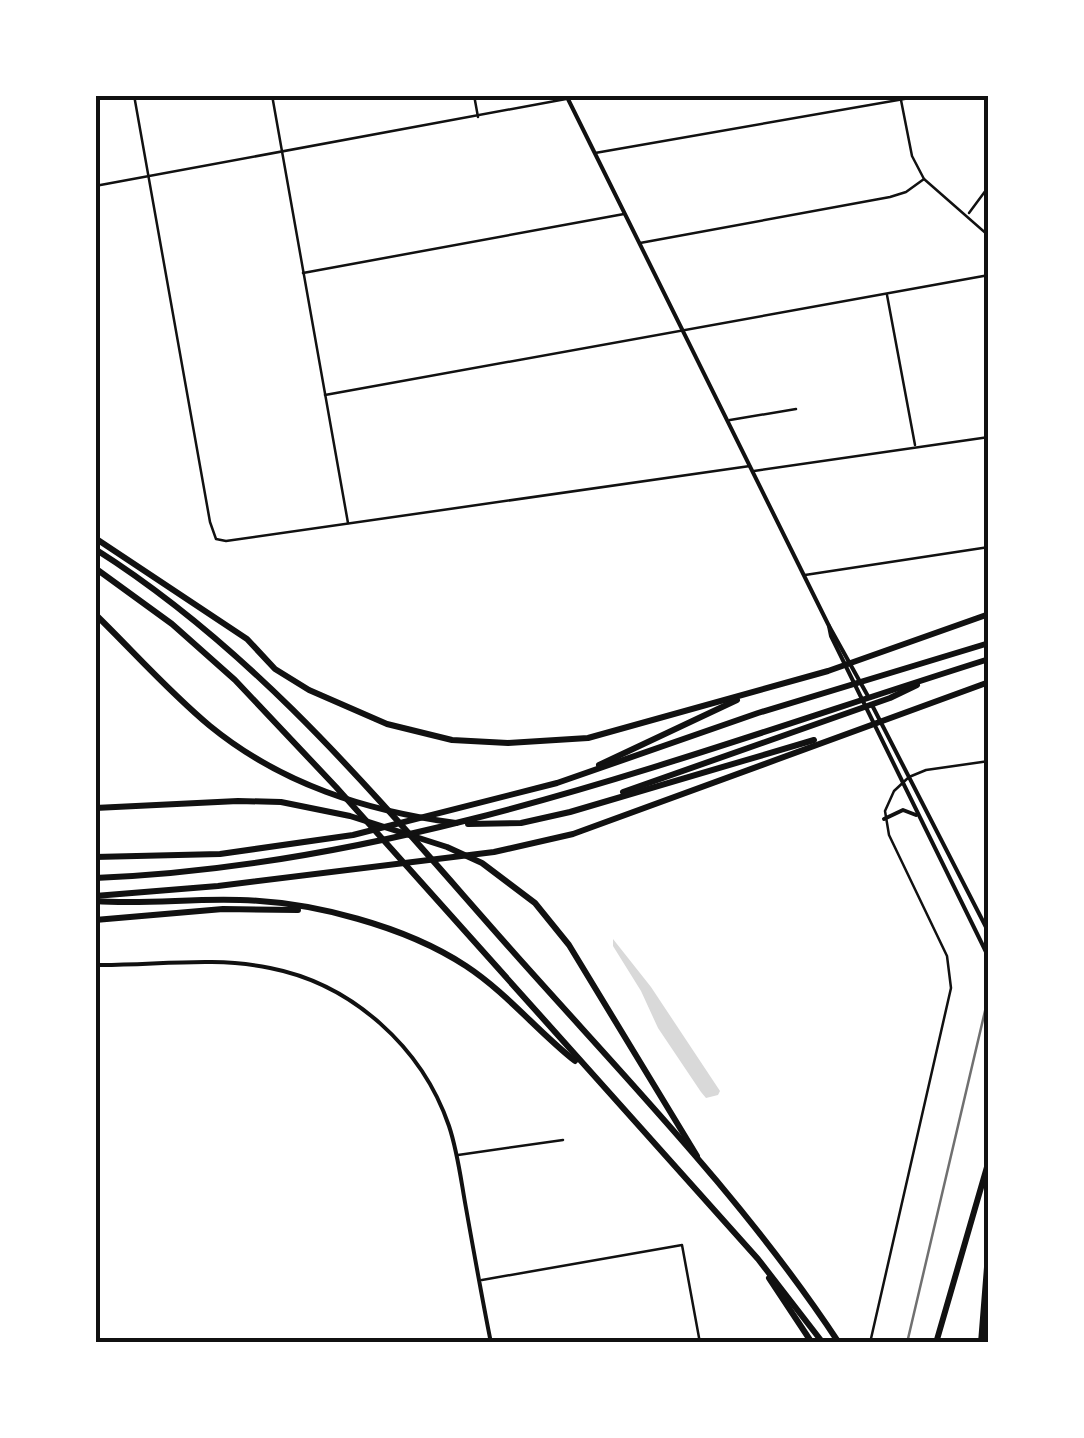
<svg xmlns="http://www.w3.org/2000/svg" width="1084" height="1438" font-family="'Alegreya Sans',sans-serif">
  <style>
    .water { fill: #d9d9d9 }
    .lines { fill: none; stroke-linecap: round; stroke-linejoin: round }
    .minor { stroke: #111; stroke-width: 2.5 }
    .secondary { stroke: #111; stroke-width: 4 }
    .motorway { stroke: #111; stroke-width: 6 }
    .rail { stroke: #707070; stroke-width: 2.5 }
    .neatline { fill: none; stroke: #111; stroke-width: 4 }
  </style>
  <rect width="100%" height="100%" fill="#fff"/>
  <path class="water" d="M613,939L651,987L720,1091L718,1095L706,1098L701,1092L658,1028L641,991L613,946Z"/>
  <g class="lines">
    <g class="minor">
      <path d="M134,95L210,522L216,539L226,541L750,466"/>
      <path d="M272,95L348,523"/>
      <path d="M474,95L478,117"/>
      <path d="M900,95L912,156L924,179L989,236"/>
      <path d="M595,153L927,95"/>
      <path d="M95,186L566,99"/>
      <path d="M969,213L989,186"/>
      <path d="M640,243L890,197L906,192L924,179"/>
      <path d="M303,273L624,214"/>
      <path d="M887,295L915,445"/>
      <path d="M325,395L989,275"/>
      <path d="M730,420L796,409"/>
      <path d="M754,471L989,437"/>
      <path d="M805,575L989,547"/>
      <path d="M458,1155L563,1140"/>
      <path d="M482,1280L682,1245L700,1343"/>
      <path d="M870,1343L951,988L947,956L889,835L885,811L894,791L909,777L926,770L989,761"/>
    </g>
    <g class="secondary">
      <path d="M566,95L829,626L869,698"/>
      <path d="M829,626L831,636L989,958"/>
      <path d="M873,707L989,933"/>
      <path d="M884,819L903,810L916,815"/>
      <path d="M95,965C152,966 213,956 270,968C352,984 422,1047 449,1126C458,1153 461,1181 466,1208C474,1253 482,1298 491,1343"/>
    </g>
    <g class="motorway">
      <path d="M95,538L247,639L275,669L309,690L387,724L452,740L508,743L588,738L828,671L989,614"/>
      <path d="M95,549C266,657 391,815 524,964C633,1086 749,1206 839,1343"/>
      <path d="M95,568L172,624L235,680L336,787L758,1259L823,1343"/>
      <path d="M95,614C133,651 169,692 210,726C281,784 366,811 456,823"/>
      <path d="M599,765L737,700"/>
      <path d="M623,792L890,698L917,685"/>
      <path d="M95,808L238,801L281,802L350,816L447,847L482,863L535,903L569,945L697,1156"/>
      <path d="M468,824L521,823L570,812L814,740"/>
      <path d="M95,857L220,854L353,835L557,783L758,713L989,643"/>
      <path d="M95,878C405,866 696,751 989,659"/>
      <path d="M95,896L218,886L494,852L573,834L989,682"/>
      <path d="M95,901C144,905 192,898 240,900C313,902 405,926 466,966C507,993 537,1031 575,1061"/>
      <path d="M95,920L223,909L298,910"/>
      <path d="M769,1278L812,1343"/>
      <path d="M936,1343L989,1160"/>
      <path d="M981,1343L989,1242"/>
    </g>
    <path class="rail" d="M907,1343L989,994"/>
  </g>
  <rect width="1084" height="1438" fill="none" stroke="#ffffff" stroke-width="195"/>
  <rect x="98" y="98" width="888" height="1242" class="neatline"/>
</svg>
